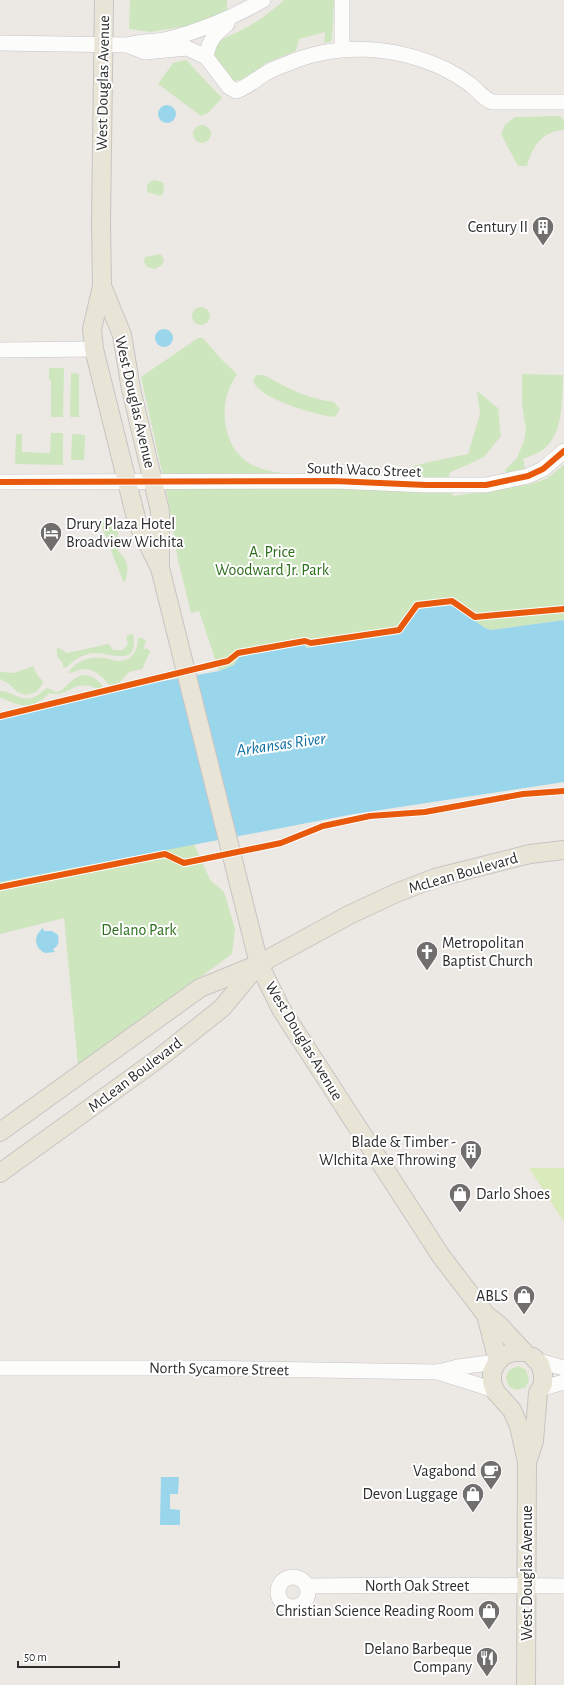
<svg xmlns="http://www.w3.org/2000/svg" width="564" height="1685" font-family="'Alegreya Sans',sans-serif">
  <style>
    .green { fill: #cee6be }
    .pitch { fill: #d9eabb }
    .water { fill: #99d6ec }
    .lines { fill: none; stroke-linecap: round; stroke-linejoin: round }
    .minor-casing { stroke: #c5c4c5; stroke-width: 16 }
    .major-casing { stroke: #c6c5c4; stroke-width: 20 }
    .minor { stroke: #fcfcfb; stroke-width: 15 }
    .major { stroke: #e8e4d6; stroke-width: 18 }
    .cycleway-casing { stroke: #fff; stroke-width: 8 }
    .cycleway { stroke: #e8590c; stroke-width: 6 }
    .labels { text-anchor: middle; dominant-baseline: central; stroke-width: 4; stroke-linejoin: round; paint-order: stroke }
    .street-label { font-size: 16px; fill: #2e2e2e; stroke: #fff }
    .poi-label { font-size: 16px; fill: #2e2e2e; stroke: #fff; text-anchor: end }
    .park-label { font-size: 16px; fill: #2c6e1b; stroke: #fff }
    .water-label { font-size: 17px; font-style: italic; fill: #0d6fa3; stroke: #fff }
  </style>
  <rect width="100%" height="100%" fill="#ece8e4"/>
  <g class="green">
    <path d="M130,0H227V12L186,26L151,32L129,29Z"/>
    <path d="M284,0H334L332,39L330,42L324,43L325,32L299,39L296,51L268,62L241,80L232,81L212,58L215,42C241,32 264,19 284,0Z"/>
    <path d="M186,60L222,98L208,113L201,116L158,84L173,63Z"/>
    <path d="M560,116L564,120V130C542,131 532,147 527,166H518L501,134L505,125L515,117Z"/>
    <circle cx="202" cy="134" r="9"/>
    <path d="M155,180L161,182L164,184L163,194L161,196L147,192V185L151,181Z"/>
    <path d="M161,254L164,261L162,265L155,269L147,267L144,262L145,257Z"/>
    <circle cx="201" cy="316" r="9"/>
    <path d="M198,338H203L221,359L237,374C225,392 221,413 228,435C243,480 291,473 329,474C347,474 365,476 383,475C396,474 409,468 421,464C437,460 453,457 468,454L480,414L477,391L498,408L501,436L484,457L449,473L453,496L527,485L546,479L564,465V620L491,630L485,628L453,605L418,609L403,632L306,648L304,644L239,657L234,665L219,671L199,611L191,613L178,560L168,499L141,377Z"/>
    <path d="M49,368H64L63,417H51V380H49Z"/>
    <path d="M71,373L79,374V417H70Z"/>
    <path d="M522,374L563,375C562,400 564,436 541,451C535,454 529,457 523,459L525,469L506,474L505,470L517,458L524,441L526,429L522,406Z"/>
    <path d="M257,375H264C287,388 308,399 334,402L340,410L334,417C316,415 259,399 253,381L254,378Z"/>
    <path d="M51,433H63V465L15,464L16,434H22V452L50,453Z"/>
    <path d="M72,434L85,435L84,460H71Z"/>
    <path d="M106,519L113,522L117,527C119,534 116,540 117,547C118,552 121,554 124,558C129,565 128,576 124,583L99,520Z"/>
    <path d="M133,634C139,669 111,652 94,653C83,654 73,660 66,668L63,667L62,662L57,657V647L67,653L109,644L113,650H123L128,644L126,636Z"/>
    <path d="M138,638H142L146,641L143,650L147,648L150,652L142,669L129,672L119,683L109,685C101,675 93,667 79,670C75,671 72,673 68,673C75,662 89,656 103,658C108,658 113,661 119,661C132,661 138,650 138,638Z"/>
    <path d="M33,666L38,676L43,681L42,685L36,692L26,695L17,692L9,684L0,679V672L14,673Z"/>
    <path d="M84,675C93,676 99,680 104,688L102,690H99C97,688 93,687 89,686C70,683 67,698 49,693C41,703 28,708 16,704C10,702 6,699 0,698V691C12,691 21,703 34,697C39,695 42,691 47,688C50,689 53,691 56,692C64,693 70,677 84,675Z"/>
    <path d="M194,844L210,880L224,892L235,929L232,954L78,1066L64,918L0,934V882Z"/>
    <path d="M518,1366L526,1370L529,1379L526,1387L517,1390L509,1387L506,1378L509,1370Z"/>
  </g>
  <path class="pitch" d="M529,1168H564V1222Z"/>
  <g class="water">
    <circle cx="167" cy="114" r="9"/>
    <circle cx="164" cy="338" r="9"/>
    <path d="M453,605L485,628L491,630L564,620V782L354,814L0,882V717L108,691L219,671L234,665L239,657L305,644L306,648L402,632L418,609Z"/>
    <path d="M43,928L44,931H52L58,935C59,941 59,946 53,949L55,952L45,953C34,948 33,936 43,928Z"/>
    <path d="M161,1477H179L178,1494H170V1509L180,1510V1525H160Z"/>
  </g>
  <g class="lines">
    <g class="minor-casing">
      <g id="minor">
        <path d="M0,43L127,45C141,41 155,42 169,39C203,30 234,17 263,0"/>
        <path d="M127,45L145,52L187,48L206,57L229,87L236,91C248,87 257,78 268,72C273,69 279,67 284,65C336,42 394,45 445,69C453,73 463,79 471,85C478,91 483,98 492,102H564"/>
        <path d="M342,49V0"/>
        <path d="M206,57C209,40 214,35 227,24"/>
        <path d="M0,350L94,349"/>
        <path d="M0,482L334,481L426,485H486L528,476L543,469L564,451"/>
        <path d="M535,1360L564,1368"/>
        <path d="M0,1368H192L438,1372L458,1367L497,1362"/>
        <path d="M438,1372C457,1379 476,1383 495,1391"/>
        <path d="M540,1389L564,1382"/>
        <circle cx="293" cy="1592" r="15"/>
        <path d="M307,1586L415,1585L564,1586"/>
      </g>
    </g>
    <g class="major-casing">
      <g id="major">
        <path d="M104,0L101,222L102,286L92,329L94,349L137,522L158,564"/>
        <path d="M102,286L122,335L131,389L160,511V568L259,964L281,1009L441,1256L486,1315L499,1325L524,1352"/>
        <path d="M0,1132L200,988L259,964L349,915L396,893L435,878L530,854L564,850"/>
        <path d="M0,1173L158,1059L222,1008L257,966"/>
        <path d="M486,1315L498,1361"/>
        <path d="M524,1352H514L504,1355L497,1362L492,1372V1382L495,1391L512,1410L519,1426L527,1462L526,1685"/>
        <path d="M527,1462L534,1441L538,1393L543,1384V1374L540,1364L533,1357"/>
      </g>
    </g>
    <use href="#minor" class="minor"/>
    <use href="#major" class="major"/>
    <g class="cycleway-casing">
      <g id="cycleway">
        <path d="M0,482L334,481L426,485H486L528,476L543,469L564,451"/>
        <path d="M0,716L228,661L238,653L305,641L311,643L399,630L417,605L452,601L475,617L564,609"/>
        <path d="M0,887L165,854L184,863L281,843L323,826L370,816L425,812L523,794L564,791"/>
      </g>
    </g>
    <use href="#cycleway" class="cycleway"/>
  </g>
  <defs>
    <g id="building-pin" transform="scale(1.15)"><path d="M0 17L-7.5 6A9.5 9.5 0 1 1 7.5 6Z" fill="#706f6e" stroke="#fff"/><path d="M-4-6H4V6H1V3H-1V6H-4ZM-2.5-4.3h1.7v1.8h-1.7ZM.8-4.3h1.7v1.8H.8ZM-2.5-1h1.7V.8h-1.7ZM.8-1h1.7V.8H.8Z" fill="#fff"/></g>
    <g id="hotel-pin" transform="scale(1.15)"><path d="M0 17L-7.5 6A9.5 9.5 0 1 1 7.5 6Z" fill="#706f6e" stroke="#fff"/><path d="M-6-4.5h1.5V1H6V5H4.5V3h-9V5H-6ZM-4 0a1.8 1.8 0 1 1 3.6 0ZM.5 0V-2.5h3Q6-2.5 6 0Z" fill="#fff"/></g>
    <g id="church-pin" transform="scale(1.15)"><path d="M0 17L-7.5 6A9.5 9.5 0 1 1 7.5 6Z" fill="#706f6e" stroke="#fff"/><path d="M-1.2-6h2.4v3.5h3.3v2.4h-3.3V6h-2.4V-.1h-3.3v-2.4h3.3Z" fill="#fff"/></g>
    <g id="shop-pin" transform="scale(1.15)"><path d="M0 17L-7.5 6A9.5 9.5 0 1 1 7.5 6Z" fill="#706f6e" stroke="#fff"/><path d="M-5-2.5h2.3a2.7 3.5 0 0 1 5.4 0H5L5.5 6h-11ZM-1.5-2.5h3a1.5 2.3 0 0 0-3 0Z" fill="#fff"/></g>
    <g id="cafe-pin" transform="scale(1.15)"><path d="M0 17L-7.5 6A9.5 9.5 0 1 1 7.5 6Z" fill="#706f6e" stroke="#fff"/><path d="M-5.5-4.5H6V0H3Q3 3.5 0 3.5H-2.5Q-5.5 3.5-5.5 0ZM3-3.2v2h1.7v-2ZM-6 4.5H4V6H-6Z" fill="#fff"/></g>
    <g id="restaurant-pin" transform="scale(1.15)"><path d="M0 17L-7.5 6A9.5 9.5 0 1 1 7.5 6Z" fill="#706f6e" stroke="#fff"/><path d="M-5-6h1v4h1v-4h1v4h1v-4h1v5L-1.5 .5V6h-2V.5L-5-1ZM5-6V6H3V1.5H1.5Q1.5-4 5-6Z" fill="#fff"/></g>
  </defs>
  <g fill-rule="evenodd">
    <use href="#building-pin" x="543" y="227"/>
    <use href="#hotel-pin" x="51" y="533"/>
    <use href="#church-pin" x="427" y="952"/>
    <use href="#building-pin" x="471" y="1151"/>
    <use href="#shop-pin" x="460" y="1194"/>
    <use href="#shop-pin" x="524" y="1296"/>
    <use href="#cafe-pin" x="491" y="1471"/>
    <use href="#shop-pin" x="473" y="1494"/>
    <use href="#shop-pin" x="489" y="1611"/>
    <use href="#restaurant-pin" x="487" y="1658"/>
  </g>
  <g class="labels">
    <g class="street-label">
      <text transform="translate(103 83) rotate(-89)">West Douglas Avenue</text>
      <text transform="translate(135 402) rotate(77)">West Douglas Avenue</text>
      <text transform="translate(364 470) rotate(2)">South Waco Street</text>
      <text transform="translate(463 873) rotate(-16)">McLean Boulevard</text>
      <text transform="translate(304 1041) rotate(59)">West Douglas Avenue</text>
      <text transform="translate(135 1075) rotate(-37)">McLean Boulevard</text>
      <text transform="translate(219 1369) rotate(1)">North Sycamore Street</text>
      <text transform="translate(527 1573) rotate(-90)">West Douglas Avenue</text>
      <text x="417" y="1586">North Oak Street</text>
    </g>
    <g class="poi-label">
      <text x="528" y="227">Century II</text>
      <text x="66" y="524" text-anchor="start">Drury Plaza Hotel<tspan x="66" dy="18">Broadview Wichita</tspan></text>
      <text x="442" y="943" text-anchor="start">Metropolitan<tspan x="442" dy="18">Baptist Church</tspan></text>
      <text x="456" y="1142">Blade &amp; Timber -<tspan x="456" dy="18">WIchita Axe Throwing</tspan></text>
      <text x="476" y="1194" text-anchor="start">Darlo Shoes</text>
      <text x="508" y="1296">ABLS</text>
      <text x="476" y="1471">Vagabond</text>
      <text x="458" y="1494">Devon Luggage</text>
      <text x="474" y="1611">Christian Science Reading Room</text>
      <text x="472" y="1649">Delano Barbeque<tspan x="472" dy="18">Company</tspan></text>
    </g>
    <g class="park-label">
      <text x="272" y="552">A. Price<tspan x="272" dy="18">Woodward Jr. Park</tspan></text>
      <text x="139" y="930">Delano Park</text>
    </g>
    <g class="water-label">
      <text transform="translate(281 744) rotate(-8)">Arkansas River</text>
    </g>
  </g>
  <path d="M18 1661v6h101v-6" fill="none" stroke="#2e2e2e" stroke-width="2"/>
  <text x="24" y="1661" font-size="12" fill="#2e2e2e" stroke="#ffffff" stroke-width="3" paint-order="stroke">50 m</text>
</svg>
